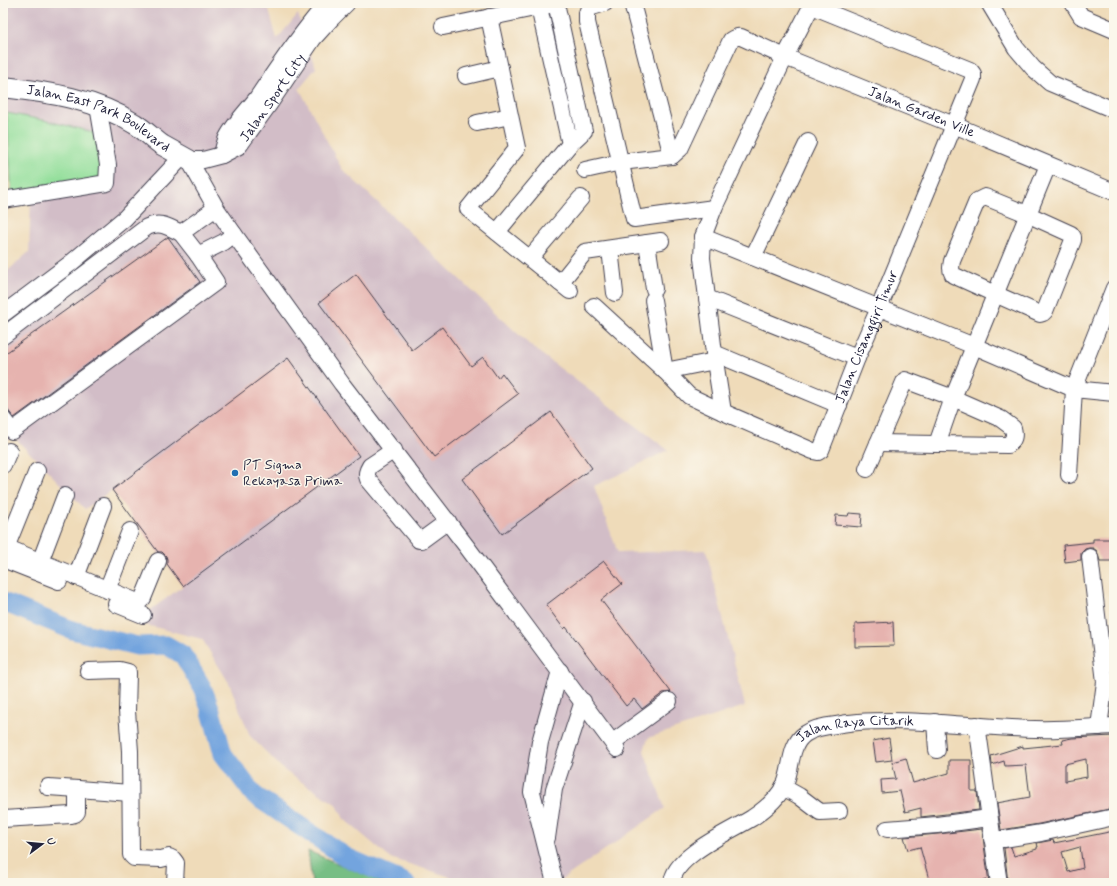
<svg xmlns="http://www.w3.org/2000/svg" width="1117" height="886" font-family="Mynerve,sans-serif">
  <style>
    .industrial { fill: #d2bdc7 }
    .green { fill: #94df9c; stroke: #5b806c }
    .forest { fill: #77be84; stroke: #4c7060 }
    .lines { fill: none; stroke-linecap: round; stroke-linejoin: round }
    .river { stroke: #73a4de; stroke-width: 19 }
    .building { fill: #e6b3af; fill-rule: evenodd }
    .minor-casing { stroke: #413e4e; stroke-width: 18 }
    .major-casing { stroke: #413e4e; stroke-width: 22 }
    .minor { stroke: #fff; stroke-width: 16 }
    .major { stroke: #fff; stroke-width: 20 }
    .poi-dot { fill: #1f6fb2; stroke: #fbf7ec; stroke-width: 1.5 }
    .labels { text-anchor: middle; dominant-baseline: central; stroke-width: 3; stroke-linejoin: round; paint-order: stroke }
    .street-label { font-size: 14px; fill: #22223b; stroke: #fbf7ec }
    .poi-label { font-size: 14px; fill: #22223b; stroke: #fbf7ec; text-anchor: start }
  </style>
  <rect width="100%" height="100%" fill="#fbf7ec"/>
  <filter id="ink" filterUnits="userSpaceOnUse"><feTurbulence type="fractalNoise" baseFrequency=".025" numOctaves="2"/><feDisplacementMap in="SourceGraphic" scale="8" xChannelSelector="R" yChannelSelector="G"/><feConvolveMatrix kernelMatrix="1 2 1 2 8 2 1 2 1" color-interpolation-filters="sRGB"/></filter>
  <filter id="wash" filterUnits="userSpaceOnUse"><feTurbulence type="fractalNoise" baseFrequency=".012" numOctaves="4" result="noise"/><feDisplacementMap in="SourceGraphic" scale="16" xChannelSelector="R" yChannelSelector="G"/><feGaussianBlur stdDeviation="0.9" result="paint"/><feColorMatrix in="noise" values="0 0 0 0 0 0 0 0 0 0 0 0 0 0 0 0 0 1.4 0 .05"/><feComposite in="paint" operator="in"/></filter>
  <g filter="url(#wash)">
    <rect width="100%" height="100%" fill="#efdbb9"/>
    <path class="industrial" d="M3,3H267L277,39L298,14L316,68L299,88L342,169L532,347L668,450L620,474L594,486L618,553L706,550L745,706L648,738L644,751L665,808L557,883H470L390,858L344,819L337,805L285,771L250,736L229,683L202,639L134,622L183,586L112,490L85,509L13,436L6,442L3,438V275L29,252L31,197L48,121L3,112Z"/>
    <path class="green" d="M7,113L48,121L109,136L110,190L12,199Z"/>
    <path class="forest" d="M308,851L384,883H312Z"/>
    <g class="lines">
      <path class="river" d="M3,602L72,630L137,646L166,645L183,655L202,687L210,708L223,754L254,795L346,857L406,883"/>
    </g>
    <g id="blocks">
      <g class="building">
        <path d="M168,237L200,282L14,418L3,404V355Z"/>
        <path d="M356,274L412,350L442,327L471,366L483,357L498,378L502,373L518,394L434,457L319,303Z"/>
        <path d="M288,358L359,456L183,586L167,564V559L166,556L162,552H158L112,490Z"/>
        <path d="M551,412L592,468L502,534L462,479Z"/>
        <path d="M849,513L862,514L861,527L835,525L836,515L848,516Z"/>
        <path d="M1093,539H1114V561H1100L1097,551L1093,548H1089L1085,549L1081,553V560L1065,562L1063,545L1093,542Z"/>
        <path d="M604,561L622,584L601,600L671,692L663,693L642,709L634,699L626,706L566,627L564,629L546,605Z"/>
        <path d="M893,622L894,646L855,647V624Z"/>
        <path d="M1114,736V808L1039,824L1001,830L997,803L1030,797L1026,765L1005,766L1004,761L992,765L991,756L1023,746V748L1063,744L1062,740L1072,738ZM1086,759L1087,777L1065,781V764Z"/>
        <path d="M889,738L892,760L876,762L873,741Z"/>
        <path d="M906,758L913,783L949,773V760H971V791H977L979,810L921,817V808L905,812L900,791L882,793L881,780L896,779L892,762Z"/>
        <path d="M982,829L989,883H987L986,880L976,883H930L920,847L908,850L904,837L938,834Z"/>
        <path d="M1114,831V883H1084L1083,880L1071,883H1008L1004,848L1011,847L1014,856L1037,849V847H1038L1037,843L1053,840L1054,843ZM1080,847L1083,868L1068,872L1062,852Z"/>
      </g>
    </g>
  </g>
  <g filter="url(#ink)">
    <use href="#blocks" fill-opacity="0" stroke="#413e4e" stroke-width="1"/>
    <g class="lines">
      <g class="minor-casing">
        <g id="minor">
          <path id="s1" d="M327,3C301,33 279,65 257,98C248,110 231,127 226,140C224,145 223,150 222,155L239,146L270,103L313,39L332,18L347,3"/>
          <path d="M538,3L570,144"/>
          <path d="M605,3L589,8L587,13V22L634,219L714,208"/>
          <path d="M632,3L672,156"/>
          <path id="s2" d="M813,3L785,57L954,125L1114,192"/>
          <path d="M989,3L1016,48L1033,68L1050,83L1114,110"/>
          <path d="M1073,3L1081,16L1114,30"/>
          <path d="M489,17L517,148L468,209L570,291"/>
          <path d="M443,27L549,5"/>
          <path d="M466,76L500,68"/>
          <path d="M477,123L510,116"/>
          <path d="M189,160L216,208L234,234L342,384L467,547L617,749"/>
          <path d="M189,160H203L222,155"/>
          <path d="M585,170L621,162L672,156L680,149L731,40C734,38 737,36 741,37L785,57L714,208L703,237L702,258L715,361L723,412"/>
          <path d="M985,197L1027,214L1071,234L1073,237V240L1045,311L1043,313L1040,314L995,294L953,275C950,270 951,266 952,261L977,201Z"/>
          <path d="M3,200L107,183L108,165L98,106"/>
          <path d="M216,208L181,233L198,255L224,242L234,234"/>
          <path d="M497,232L570,144L584,131L556,3"/>
          <path d="M703,237L974,346L1074,389L1114,393"/>
          <path d="M647,243L654,289"/>
          <path d="M610,249L615,293"/>
          <path d="M753,257L808,142"/>
          <path d="M530,258L581,198"/>
          <path d="M560,283L585,252L661,241"/>
          <path d="M707,298L857,358"/>
          <path d="M653,300L665,371"/>
          <path d="M594,306L665,371"/>
          <path d="M3,314L71,263L125,218L183,156"/>
          <path d="M3,336L147,227C161,221 168,227 181,233"/>
          <path d="M714,353L839,405"/>
          <path id="s3" d="M715,361L665,371L689,396L723,412L813,451L818,452L821,450L857,358L879,308L973,79V74L970,70L812,6"/>
          <path d="M3,419L12,431L216,282L198,255"/>
          <path d="M878,443L937,444"/>
          <path d="M394,450L370,466C367,471 366,474 368,479L419,540H422L448,521"/>
          <path d="M3,465L9,451"/>
          <path d="M867,469L905,380L953,398L1001,419L1013,428C1015,436 1014,440 1008,445L937,444L953,398L1048,165"/>
          <path d="M1069,475L1074,389L1114,288"/>
          <path d="M3,546L135,601H140L143,598L158,561"/>
          <path d="M6,548L37,471"/>
          <path d="M1090,557L1105,682L1099,727"/>
          <path d="M3,559L59,581"/>
          <path d="M40,562L65,496"/>
          <path d="M76,577L103,506"/>
          <path d="M107,590L130,531"/>
          <path d="M116,604L143,615"/>
          <path d="M88,671L120,670L128,672V674L127,711L130,751L131,855L134,858L161,859L169,857L173,859L176,863L175,883"/>
          <path d="M935,722L937,750"/>
          <path d="M977,725C985,778 991,831 999,883"/>
          <path d="M613,742L669,701"/>
          <path d="M48,787L78,789"/>
          <path d="M783,787L799,796L820,812L839,811"/>
          <path d="M3,819L71,815L75,814L77,812V792L78,789L130,793"/>
          <path d="M887,829L937,825L989,818"/>
          <path d="M547,838L554,789L583,701"/>
          <path d="M992,839H1004L1041,833L1114,817"/>
          <path d="M555,883L532,792L540,742L560,671"/>
          <path id="s4" d="M672,883C673,856 731,831 752,818C764,810 779,797 785,784C792,769 789,745 805,734C814,728 826,726 836,725C854,721 872,721 890,721C939,721 987,728 1035,729C1062,730 1088,727 1114,726"/>
        </g>
      </g>
      <g class="major-casing">
        <g id="major">
          <path id="s5" d="M3,87C48,92 96,99 135,124C145,130 153,139 162,145C171,150 180,155 189,160"/>
        </g>
      </g>
      <use href="#minor" class="minor"/>
      <use href="#major" class="major"/>
    </g>
  </g>
  <circle class="poi-dot" cx="235" cy="473" r="4"/>
  <g class="labels">
    <g class="street-label">
      <text stroke="none"><textPath href="#s1" startOffset="264">Jalan Sport City</textPath></text>
      <text stroke="none"><textPath href="#s2" startOffset="208">Jalan Garden Ville</textPath></text>
      <text stroke="none"><textPath href="#s5" startOffset="102">Jalan East Park Boulevard</textPath></text>
      <text stroke="none"><textPath href="#s3" startOffset="352">Jalan Cisanggiri Timur</textPath></text>
      <text stroke="none"><textPath href="#s4" startOffset="260">Jalan Raya Citarik</textPath></text>
    </g>
    <g class="poi-label">
      <text x="243" y="465">PT Sigma<tspan x="243" dy="16">Rekayasa Prima</tspan></text>
    </g>
  </g>
  <rect width="1117" height="886" fill="none" stroke="#fbf7ec" stroke-width="16"/>
  <g transform="translate(42 844) rotate(74)" stroke="#fbf7ec" stroke-width="3" paint-order="stroke">
  <path d="M0-3L7 15L0 10L-7 15Z" fill="#22223b"/>
  <text y="-6" font-size="11" font-weight="bold" text-anchor="middle" fill="#22223b">U</text>
  </g>
</svg>
